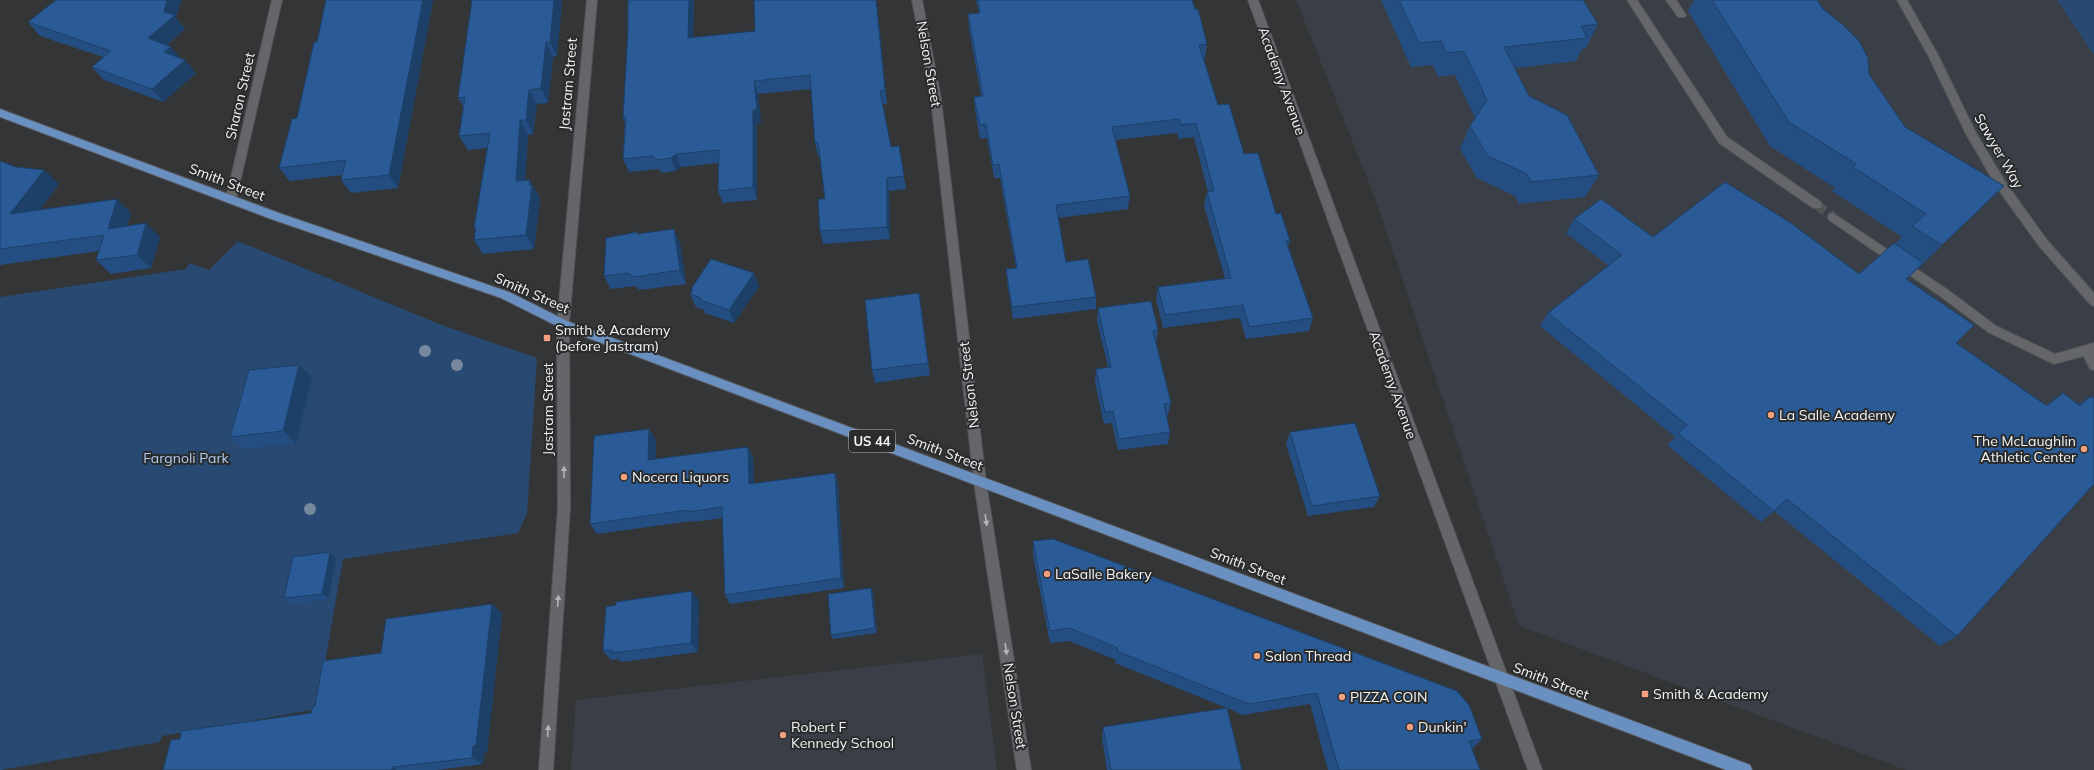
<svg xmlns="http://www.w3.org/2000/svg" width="2094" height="770" font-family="Mulish,sans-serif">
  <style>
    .built { fill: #3a3f47 }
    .green { fill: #284972 }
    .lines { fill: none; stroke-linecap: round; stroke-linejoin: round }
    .street-tunnel { stroke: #505254; stroke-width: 10; stroke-dasharray: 10 5.5; stroke-linecap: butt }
    .lane-casing { stroke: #535456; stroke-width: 2 }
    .street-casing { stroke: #535456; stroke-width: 2 }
    .secondary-casing { stroke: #535456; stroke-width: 2 }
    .primary-casing { stroke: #535456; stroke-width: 2 }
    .lane { fill: #646669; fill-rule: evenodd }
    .street { fill: #646669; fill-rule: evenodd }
    .secondary { fill: #646669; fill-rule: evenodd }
    .primary { fill: #6a90c1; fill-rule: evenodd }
    .tree { fill: #79899d }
    .wall { fill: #244e81 }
    .shaded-wall { fill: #1d4069 }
    .building { fill: #2a5b96; stroke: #1d4069 }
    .oneway { fill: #b3b4b6 }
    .poi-dot { fill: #f1a17d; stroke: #292b2d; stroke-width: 1.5 }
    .labels { text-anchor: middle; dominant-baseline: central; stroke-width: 4; stroke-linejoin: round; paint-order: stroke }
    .shield { fill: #292b2d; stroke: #b6b8b9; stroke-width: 1 }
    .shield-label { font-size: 13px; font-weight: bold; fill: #f3f4f5 }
    .street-label { font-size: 14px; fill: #f3f4f5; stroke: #292b2d }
    .poi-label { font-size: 14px; fill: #f3f4f5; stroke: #292b2d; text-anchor: start }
    .park-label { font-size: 14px; fill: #b3cdf0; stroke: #292b2d }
  </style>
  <rect width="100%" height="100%" fill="#333537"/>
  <g class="built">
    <path d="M1296,0H2094V770H1906L1519,626L1377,203Z"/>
    <path d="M982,654L997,770H571L576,700Z"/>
  </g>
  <g class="green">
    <path d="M2057,0H2094V55Z"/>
    <path d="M238,241L439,324L537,358L527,514L518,533L343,559L317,709L162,736L160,742L0,770V297L186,269L189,263L209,270Z"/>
  </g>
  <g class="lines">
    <path class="street-tunnel" d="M1817,205L1833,217"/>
    <g class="lane-casing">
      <g id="lane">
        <path d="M1666,0H1676L1686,15L1684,17H1678Z"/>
        <path d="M2087,345L2091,347L2094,352V370L2090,369L2081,350L2083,347Z"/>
      </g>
    </g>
    <g class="street-casing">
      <g id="street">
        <path d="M272,0H282L236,199L231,203L226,199Z"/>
        <path d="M587,0H597L569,324L570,508L553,770H539L558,508L557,324Z"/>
        <path d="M912,0H922L941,99L986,482L1031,770H1017L974,482L931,99Z"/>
        <path d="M1627,0H1637L1727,137L1821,202L1822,205L1821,208H1813L1719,143Z"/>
        <path d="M1897,0H1907L1938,55L1976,133L2006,183L2047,240L2094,293V306L2090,304L2039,246L1998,189L1966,134L1928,55Z"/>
        <path d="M1833,213L1948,290L1996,326L2055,354L2094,343V353L2054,364L1988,332L1940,296L1829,220L1828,217L1829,214Z"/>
        <path d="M1501,670L1506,672L1508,677L1542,770H1528L1494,677L1496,672Z"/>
      </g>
    </g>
    <g class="secondary-casing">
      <path id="secondary" d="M1248,0H1258L1508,677L1506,682L1501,684L1496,682L1494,677Z"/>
    </g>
    <g class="primary-casing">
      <path id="primary" d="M0,109L279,213L509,292L567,321L1745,763L1750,765L1752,770H1726L559,327L501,298L271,219L0,117Z"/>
    </g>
    <use href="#lane" class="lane"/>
    <use href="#street" class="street"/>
    <use href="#secondary" class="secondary"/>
    <use href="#primary" class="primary"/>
  </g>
  <g class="tree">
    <circle cx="425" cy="351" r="6"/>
    <circle cx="457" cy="365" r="6"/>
    <circle cx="310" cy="509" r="6"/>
  </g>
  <g class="wall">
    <path d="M56,0H181L176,18L185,29L167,45L196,73L163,102L104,80L92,67L103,57L40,36L28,22Z"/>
    <path d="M326,0H433L398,188L351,193L341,180L343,175L290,181L279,168L297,118L317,42Z"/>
    <path d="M472,0H562L557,56L553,57L548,103L537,104L533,134L528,135L525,180L538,194L540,199L534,249L483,254L474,240L476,231L474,228L487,148L468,150L459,136L463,106L458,98Z"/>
    <path d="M628,0H694L693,38L755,31L877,4L887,104H882L891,147L899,146L906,189L889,191L890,239L823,244L820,231L825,199L820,156H818L815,143L811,89L758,94L761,123H757V200L723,203L718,191L719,163L681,167L676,171L662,173L658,169L629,172L623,159L625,124L623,118L628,30Z"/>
    <path d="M976,0H1192L1207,44L1205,58L1204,59L1218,105L1290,241L1288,246L1313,318L1309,331L1246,339L1240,318L1163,328L1156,299L1158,287L1225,278L1204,206L1207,192H1208L1194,137L1179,139L1177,133L1115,140L1130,196L1128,209L1058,218L1066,262L1096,297V309L1013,319L1007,282L1006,269L1016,268L1000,178H994L987,138L980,139L975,110L974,97L981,96L969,29L968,14L979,13Z"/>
    <path d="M1381,0H1583L1598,24L1586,48L1582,49L1576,61L1515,68L1529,96L1599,175L1585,197L1519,204L1515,196L1477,178L1460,149L1470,126L1475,118L1455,75L1438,77L1433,65L1411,67Z"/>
    <path d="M1694,0H1817L1905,127L2004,186L1907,279L1956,343L2046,405L2063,393L2079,404L2091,396L1957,636L1940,646L1774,511L1761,522L1667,445L1675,437L1540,326L1548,313L1609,266L1566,233L1574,219L1653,237L1859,274L1895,244L1902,237L1832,191L1835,188L1770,146L1688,11Z"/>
    <path d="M0,161L16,167L44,170L59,184L40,210L131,213L127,226L160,237L151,268L111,274L96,260L99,251L0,265Z"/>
    <path d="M638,234L680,243L686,284L640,290L635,286L611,289L604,276Z"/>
    <path d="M754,273L759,286L734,323L705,313L704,310L696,307L690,294L692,292L691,289Z"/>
    <path d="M921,306L930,375L875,383L872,370Z"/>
    <path d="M1098,308L1158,330L1156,343L1171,403L1168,415H1166L1170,432L1168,444L1118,450L1112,423L1104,424L1095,382L1096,369L1108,367L1097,321Z"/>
    <path d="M312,377L296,443L244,449L230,437Z"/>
    <path d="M1290,432L1380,496L1374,507L1308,516L1286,444Z"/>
    <path d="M656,440L655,459L748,447L753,458L754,484L835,473L838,484L844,588L730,604L725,595L723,518L693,522L692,521L597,534L590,524Z"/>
    <path d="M1033,541L1482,739L1472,749L1480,770H1328L1310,704L1243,715L1227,708L1242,770H1107L1102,738L1103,727L1227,708L1115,663L1116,660L1069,641L1050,643L1033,555Z"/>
    <path d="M336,558L329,599L292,604L284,598Z"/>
    <path d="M871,588L873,593L877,633L833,639L831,635Z"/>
    <path d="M699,601L698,652L621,662L618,659L611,660L603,651Z"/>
    <path d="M492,604L502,613L487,752L484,753L483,764L437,770H163L311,713L315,706L381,653Z"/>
  </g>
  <g class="shaded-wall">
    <path d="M167,0H181L176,18L185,29L159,52L148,38L164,12Z"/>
    <path d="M423,0H433L398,188L389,175Z"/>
    <path d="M554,0H562L557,56L550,42Z"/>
    <path d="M689,0H694L693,52L688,38Z"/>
    <path d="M876,0L877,4L887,104L885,90Z"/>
    <path d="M546,42L553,57L548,103L541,88Z"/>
    <path d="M171,47L182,60L164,52Z"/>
    <path d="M185,60L196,73L163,102L152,89Z"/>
    <path d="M754,81L758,94L761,123H757V200L753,187V110Z"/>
    <path d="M529,90L537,104L533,134L526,120Z"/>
    <path d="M520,120L528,135L524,195L516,181Z"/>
    <path d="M676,154L681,167L676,171L671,158Z"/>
    <path d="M44,170L59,184L26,228L10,214Z"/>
    <path d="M887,178L889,191L890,239L887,227Z"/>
    <path d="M530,180L540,199L534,249L526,235Z"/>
    <path d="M2004,186L1979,210L1918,268L1942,245Z"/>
    <path d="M117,199L131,213L122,242L108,229Z"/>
    <path d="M146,223L160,237L151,268L137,255Z"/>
    <path d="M674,229L680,243L686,284L680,270Z"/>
    <path d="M754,273L759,286L734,323L729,310Z"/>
    <path d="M299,365L312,377L296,443L283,431Z"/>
    <path d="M649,429L656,440L655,471L648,460Z"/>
    <path d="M748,447L753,458L754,495L749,484Z"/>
    <path d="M835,473L838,484L844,588L841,578Z"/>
    <path d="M330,552L336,558L329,599L322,594Z"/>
    <path d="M871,588L873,593L877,633L875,628Z"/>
    <path d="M692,591L699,601L698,652L691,643Z"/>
    <path d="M492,604L502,613L487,752L484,753L483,764L472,758Z"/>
    <path d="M392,767L397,770H392Z"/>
  </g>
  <g class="building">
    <path d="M56,0H167L164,12L175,15L148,38L171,47L164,52L185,60L152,89L92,67L111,51L28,22Z"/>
    <path d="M326,0H423L389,175L341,180L346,160L279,168L292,119L297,118L314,42H317Z"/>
    <path d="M472,0H554L550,42H546L541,88L529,90L526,120H520L516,181L530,180L529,185H532L526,235L474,240L476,227L474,228L490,133L459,136L465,97L458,98Z"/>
    <path d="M628,0H689L688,38L755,31L754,0H876L885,90L880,91L891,147L899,146L904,176L887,178V227L820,231L818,199H825L818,142L815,143L810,75L754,81L757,109L753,110V187L718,191L719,150L676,154L671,158L657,160L653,156L623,159L626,117L623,118L628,30Z"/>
    <path d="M978,0H1192L1195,9H1198L1207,44L1199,45L1218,105L1229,104L1244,154L1258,153L1276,214L1281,213L1290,241H1286L1313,318L1249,327L1243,305L1165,315L1158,287L1231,278L1207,192L1214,191L1196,123L1181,125L1179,119L1112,127L1130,196L1056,205L1066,262L1088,259L1096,297L1012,307L1006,269L1017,268L999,164L993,165L986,124L980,125L974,97L983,96L968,14L980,13Z"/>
    <path d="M1399,0H1583L1598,24L1581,26L1587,38L1504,47L1529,96L1567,115L1599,175L1531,182L1527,174L1488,156L1470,126L1487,100L1464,51L1447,53L1441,41L1419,43Z"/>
    <path d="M1712,0H1817L1823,9L1843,25L1859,41L1868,58L1869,74L1905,127L2004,186L1942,245L1912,226L1926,214L1853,167L1856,164L1789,122Z"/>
    <path d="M0,161L16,167L44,170L10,214L117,199L108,229L146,223L137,255L96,260L104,235L0,249Z"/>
    <path d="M1725,182L1791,223L1859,274L1894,243L1923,263L1906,279L1974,325L1956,343L2047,406L2063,393L2080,406L2091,396L2094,398V484L1957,636L1787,499L1774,511L1678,433L1687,425L1548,313L1622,255L1574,219L1601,199L1653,237Z"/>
    <path d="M674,229L680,270L634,277L628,273L604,276L606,238L637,232V234Z"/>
    <path d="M711,259L754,273L729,310L700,300L701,298L690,294L693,290L691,289Z"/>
    <path d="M919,293L928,363L872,370L865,300Z"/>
    <path d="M1151,301L1158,330L1153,331L1171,403L1164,404L1170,432L1119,439L1113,411L1105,412L1096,369L1111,367L1098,308Z"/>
    <path d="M299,365L283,431L230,437L249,370Z"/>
    <path d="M1355,423L1380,496L1312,506L1290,432Z"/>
    <path d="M649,429L648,460L748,447L749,484L835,473L841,578L725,595L722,507L687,512V510L590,524L594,436Z"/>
    <path d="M1053,539L1457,691L1469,705L1482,739L1469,741L1480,770H1339L1317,693L1249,704L1117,651L1118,648L1069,628L1050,631L1033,541Z"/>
    <path d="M330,552L322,594L284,598L293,557Z"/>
    <path d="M871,588L875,628L831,635L828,594Z"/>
    <path d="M692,591L691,643L612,653L613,650L603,651L606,607L616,605V602Z"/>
    <path d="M492,604L476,745L473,746L472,758L392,767V770H163L171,740L180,739L181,731L311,713L313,706H315L323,661L381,653L386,619Z"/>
    <path d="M1227,708L1242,770H1111L1103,727Z"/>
  </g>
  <defs><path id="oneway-solid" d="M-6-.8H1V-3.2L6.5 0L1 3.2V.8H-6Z"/></defs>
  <g class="oneway">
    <use href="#oneway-solid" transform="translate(564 472) rotate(-90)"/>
    <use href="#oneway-solid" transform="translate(986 520) rotate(81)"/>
    <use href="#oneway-solid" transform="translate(558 601) rotate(-86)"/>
    <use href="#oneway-solid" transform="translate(1006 649) rotate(81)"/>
    <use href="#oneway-solid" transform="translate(548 731) rotate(-86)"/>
  </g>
  <g class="poi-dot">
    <rect x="543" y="334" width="8" height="8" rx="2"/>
    <circle cx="1771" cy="415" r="4"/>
    <circle cx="2084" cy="449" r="4"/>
    <circle cx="624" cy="477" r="4"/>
    <circle cx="1047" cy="574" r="4"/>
    <circle cx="1257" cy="656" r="4"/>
    <rect x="1641" y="690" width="8" height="8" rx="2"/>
    <circle cx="1342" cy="697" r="4"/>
    <circle cx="1410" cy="727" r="4"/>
    <circle cx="783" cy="735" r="4"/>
  </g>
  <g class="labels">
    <rect class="shield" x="849" y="430" width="46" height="22" rx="3"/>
    <g class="shield-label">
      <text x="872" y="441">US 44</text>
    </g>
    <g class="street-label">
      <text transform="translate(929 64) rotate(80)">Nelson Street</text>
      <text transform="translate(1282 81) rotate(70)">Academy Avenue</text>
      <text transform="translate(568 84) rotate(-85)">Jastram Street</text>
      <text transform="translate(240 96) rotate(-77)">Sharon Street</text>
      <text transform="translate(1999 151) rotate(60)">Sawyer Way</text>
      <text transform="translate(227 182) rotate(21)">Smith Street</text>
      <text transform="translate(532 293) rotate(24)">Smith Street</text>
      <text transform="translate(969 385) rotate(-97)">Nelson Street</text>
      <text transform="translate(1393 385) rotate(70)">Academy Avenue</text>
      <text transform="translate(548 409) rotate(-90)">Jastram Street</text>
      <text transform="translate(945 452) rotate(21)">Smith Street</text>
      <text transform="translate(1248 566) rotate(21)">Smith Street</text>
      <text transform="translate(1551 681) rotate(21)">Smith Street</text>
      <text transform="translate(1015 706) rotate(81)">Nelson Street</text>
    </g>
    <g class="poi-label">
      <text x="555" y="330">Smith &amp; Academy<tspan x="555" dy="16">(before Jastram)</tspan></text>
      <text x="1779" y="415">La Salle Academy</text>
      <text x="2076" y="441" text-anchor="end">The McLaughlin<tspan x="2076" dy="16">Athletic Center</tspan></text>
      <text x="632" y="477">Nocera Liquors</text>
      <text x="1055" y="574">LaSalle Bakery</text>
      <text x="1265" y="656">Salon Thread</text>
      <text x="1653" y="694">Smith &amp; Academy</text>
      <text x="1350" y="697">PIZZA COIN</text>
      <text x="791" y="727">Robert F<tspan x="791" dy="16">Kennedy School</tspan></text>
      <text x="1418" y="727">Dunkin'</text>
    </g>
    <g class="park-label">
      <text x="186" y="458">Fargnoli Park</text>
    </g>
  </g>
</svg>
